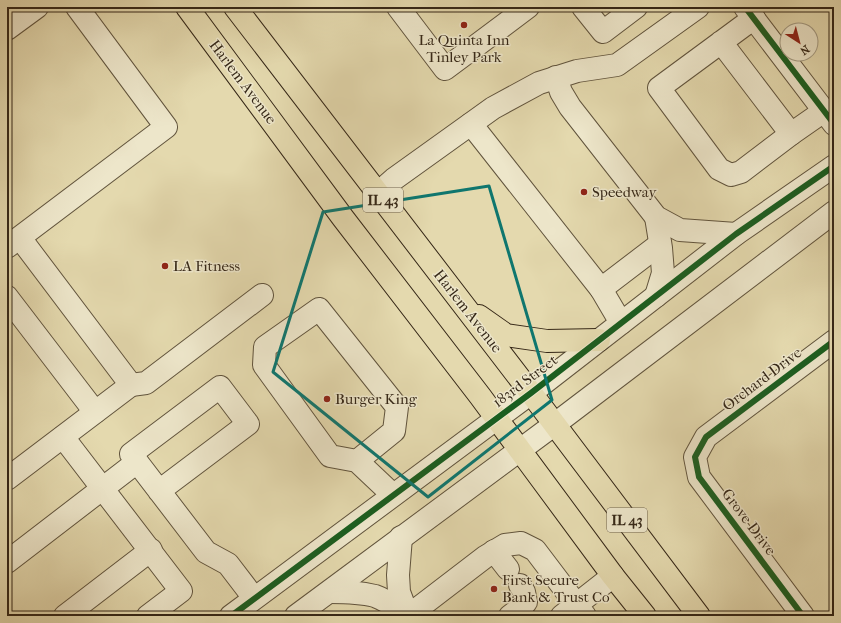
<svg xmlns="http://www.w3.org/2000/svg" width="841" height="623" font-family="'IM FELL French Canon',serif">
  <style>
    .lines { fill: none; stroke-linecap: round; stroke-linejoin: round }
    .minor-casing { stroke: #61543d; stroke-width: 24 }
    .major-casing { stroke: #352717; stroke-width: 24 }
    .minor { stroke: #ede6ca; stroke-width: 22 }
    .major { stroke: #e4d9ae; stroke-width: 22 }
    .cycleway-casing { stroke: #ede6ca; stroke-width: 8 }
    .cycleway { stroke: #1b5e20; stroke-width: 6 }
    .marked { fill: none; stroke: #0f766e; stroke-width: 3; stroke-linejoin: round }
    .poi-dot { fill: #8f2418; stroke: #ede6ca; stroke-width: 1.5 }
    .labels { text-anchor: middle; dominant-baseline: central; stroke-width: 3; stroke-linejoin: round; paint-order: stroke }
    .shield { fill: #ede6ca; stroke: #6c604d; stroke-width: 1 }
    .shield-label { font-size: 14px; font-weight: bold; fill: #352717 }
    .poi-label { font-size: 15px; fill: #352717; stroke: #ede6ca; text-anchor: start }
    .street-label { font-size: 15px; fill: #352717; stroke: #ede6ca }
  </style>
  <rect width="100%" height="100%" fill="#e4d9ae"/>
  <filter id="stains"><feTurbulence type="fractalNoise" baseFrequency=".005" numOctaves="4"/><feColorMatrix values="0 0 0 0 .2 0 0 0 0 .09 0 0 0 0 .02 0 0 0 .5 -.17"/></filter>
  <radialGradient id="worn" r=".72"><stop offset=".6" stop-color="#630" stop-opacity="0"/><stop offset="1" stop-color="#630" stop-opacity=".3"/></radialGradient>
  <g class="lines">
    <g class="minor-casing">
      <g id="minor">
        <path d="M398,7L445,69L528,7"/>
        <path d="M583,7L603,32L636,7"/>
        <path d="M745,7L834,124"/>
        <path d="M7,29L37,7"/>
        <path d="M721,42L791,134L741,172L731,175L719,169L659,88L754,18"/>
        <path d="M556,77L561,92L570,107L656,217L680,230L736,234"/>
        <path d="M471,124L601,289L621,323"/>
        <path d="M791,134L824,111"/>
        <path d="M378,193L394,179L493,108L539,83L577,71L617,65L698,7"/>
        <path d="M656,217L661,248L663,273L656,296"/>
        <path d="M7,247L166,127L77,7"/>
        <path d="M601,289L660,244"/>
        <path d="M7,297L95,412"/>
        <path d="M131,385L146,383L262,295"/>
        <path d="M63,437L181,591L148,616"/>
        <path d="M357,461L330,456L264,365L265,347L319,309L397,407L394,431L357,461L393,495"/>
        <path d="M7,479L131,385L20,238"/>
        <path d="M159,491L248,424L220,387L131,454L206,552L228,564L254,598"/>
        <path d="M401,537L398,575L399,592L408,616"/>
        <path d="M494,551L508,569"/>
        <path d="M7,562L137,462"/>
        <path d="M330,592C345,592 360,592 375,596C387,600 398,609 408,616"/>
        <path d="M65,616L151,550"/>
        <path d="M231,616L531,393L736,234L834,166"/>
        <path d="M296,616L555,424L834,212"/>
        <path d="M408,616L485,557L505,545L521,543L535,550L585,616"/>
        <path d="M510,616L522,607L526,602L524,592L520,585"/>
        <path d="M562,616L613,576"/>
        <path d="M803,616L699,477L695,457L706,437L834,341"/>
      </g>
    </g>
    <g class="major-casing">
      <g id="major">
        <path d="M187,7L343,218L480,396L613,576L645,616"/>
        <path d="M235,7L531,393L699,616"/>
        <path d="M479,316L506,335L547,341L599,340"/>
      </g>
    </g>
    <use href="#minor" class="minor"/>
    <use href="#major" class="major"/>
    <g class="cycleway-casing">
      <g id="cycleway">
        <path d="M745,7L834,124"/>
        <path d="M231,616L531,393L736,234L834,166"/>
        <path d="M803,616L699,477L695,457L706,437L834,341"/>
      </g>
    </g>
    <use href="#cycleway" class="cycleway"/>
  </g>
  <path class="marked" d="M489,186L552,400L428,497L273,372L323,212Z"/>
  <g class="poi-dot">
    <circle cx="464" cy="25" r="4"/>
    <circle cx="584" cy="192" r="4"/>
    <circle cx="165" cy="266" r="4"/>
    <circle cx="327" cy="399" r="4"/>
    <circle cx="494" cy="589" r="4"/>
  </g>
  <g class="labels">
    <g class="shield">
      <rect x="363" y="188" width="40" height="24" rx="3"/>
      <rect x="607" y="508" width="40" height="24" rx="3"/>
    </g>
    <g class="shield-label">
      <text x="383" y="200">IL 43</text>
      <text x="627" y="520">IL 43</text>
    </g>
    <g class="poi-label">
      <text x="464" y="40" text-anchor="middle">La Quinta Inn<tspan x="464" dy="17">Tinley Park</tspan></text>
      <text x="592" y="192">Speedway</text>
      <text x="173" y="266">LA Fitness</text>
      <text x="335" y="399">Burger King</text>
      <text x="502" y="580">First Secure<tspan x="502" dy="17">Bank &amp; Trust Co</tspan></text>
    </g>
    <g class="street-label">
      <text transform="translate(243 82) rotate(53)">Harlem Avenue</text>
      <text transform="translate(468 311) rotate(52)">Harlem Avenue</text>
      <text transform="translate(762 379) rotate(-37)">Orchard Drive</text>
      <text transform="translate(525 381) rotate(-37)">183rd Street</text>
      <text transform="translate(749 522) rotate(53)">Grove Drive</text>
    </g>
  </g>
  <rect width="841" height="623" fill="none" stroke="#e4d9ae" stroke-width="24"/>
  <rect x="8" y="8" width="825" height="607" fill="none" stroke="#352717" stroke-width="2"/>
  <rect x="12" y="12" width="817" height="599" fill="none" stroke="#352717"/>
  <g transform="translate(799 42) rotate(144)"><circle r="19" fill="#ede6ca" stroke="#a39a82"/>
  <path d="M0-3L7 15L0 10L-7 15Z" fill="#8f2418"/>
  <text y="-6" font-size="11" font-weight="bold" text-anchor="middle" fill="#352717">N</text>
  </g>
  <rect width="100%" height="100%" filter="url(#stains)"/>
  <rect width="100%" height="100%" fill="url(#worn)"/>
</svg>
